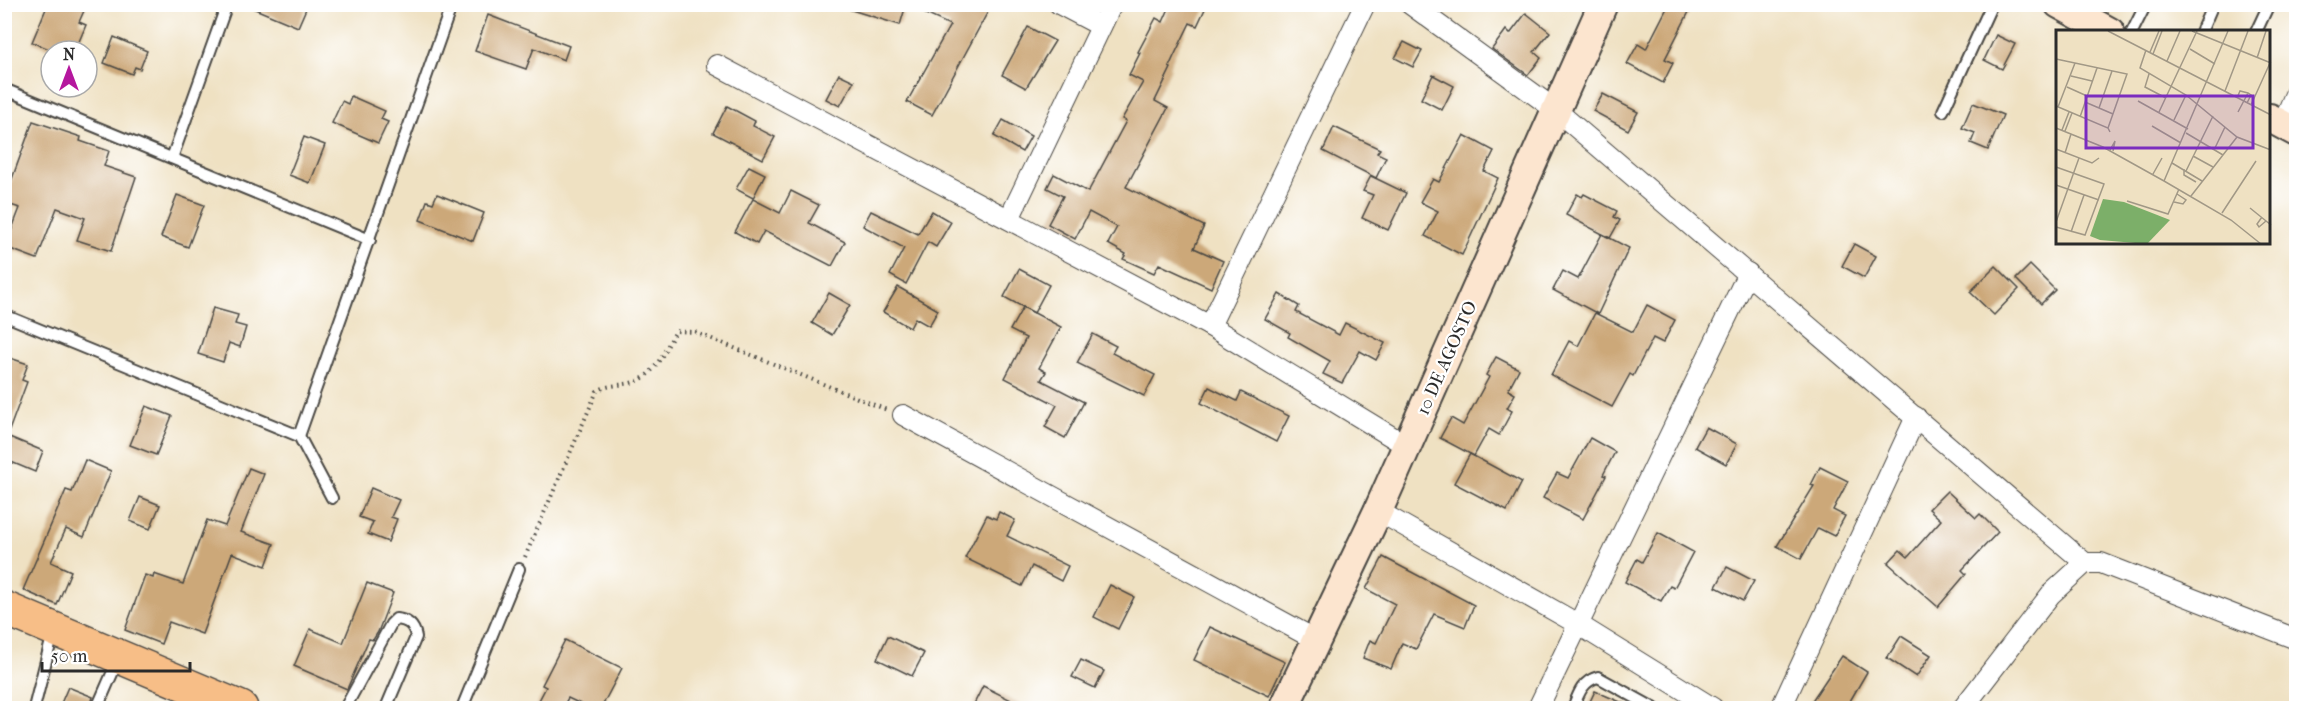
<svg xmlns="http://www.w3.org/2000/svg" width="2301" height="713" font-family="'IM FELL French Canon',serif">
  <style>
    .building { fill: #cca879 }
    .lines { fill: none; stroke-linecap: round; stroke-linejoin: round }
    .lane-casing { stroke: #484642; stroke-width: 14 }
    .street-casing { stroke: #484642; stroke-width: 22 }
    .secondary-casing { stroke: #484642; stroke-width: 32 }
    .highway-casing { stroke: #484642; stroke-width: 36 }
    .path { stroke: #484642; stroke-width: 4; stroke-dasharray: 1.5 4.5; stroke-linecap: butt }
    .lane { stroke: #fff; stroke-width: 10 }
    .street { stroke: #fff; stroke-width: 20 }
    .secondary { stroke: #fce5cf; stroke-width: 28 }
    .highway { stroke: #f7be87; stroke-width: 33 }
    .labels { text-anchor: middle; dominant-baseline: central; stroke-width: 4.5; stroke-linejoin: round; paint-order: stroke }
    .street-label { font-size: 18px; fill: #2b2b2b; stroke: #fff }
    .inset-road { fill: none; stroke: #a19886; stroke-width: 1.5 }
    .view { fill: #7b2cbf; fill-opacity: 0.15; stroke: #7b2cbf; stroke-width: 3 }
    .inset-edge { fill: none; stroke: #2b2b2b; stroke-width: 3 }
  </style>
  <rect width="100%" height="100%" fill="#fff"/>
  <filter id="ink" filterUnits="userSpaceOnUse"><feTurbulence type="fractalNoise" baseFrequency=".0167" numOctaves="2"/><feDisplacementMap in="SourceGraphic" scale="12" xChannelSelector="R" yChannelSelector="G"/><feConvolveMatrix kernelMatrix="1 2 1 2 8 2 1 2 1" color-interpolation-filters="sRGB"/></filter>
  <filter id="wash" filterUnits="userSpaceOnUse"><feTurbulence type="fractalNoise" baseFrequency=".008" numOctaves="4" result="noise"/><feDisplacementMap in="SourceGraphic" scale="24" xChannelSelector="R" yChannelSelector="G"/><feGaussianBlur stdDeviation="1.35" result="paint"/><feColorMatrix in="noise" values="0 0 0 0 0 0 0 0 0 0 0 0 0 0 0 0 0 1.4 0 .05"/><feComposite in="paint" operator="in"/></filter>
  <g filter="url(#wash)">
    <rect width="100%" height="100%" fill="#efe1c2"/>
    <g id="blocks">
      <g class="building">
        <path d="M48,4H87L79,22L86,25L75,51H54L32,42Z"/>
        <path d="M243,4H308L298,27Z"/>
        <path d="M846,4H992L932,115L907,102L950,25L906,5L900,25L845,8Z"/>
        <path d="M1171,4H1196L1205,9L1197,26L1190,23L1174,56L1169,67L1171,68L1155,101L1168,108L1126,187L1204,226L1194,248L1223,261L1211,288L1159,264L1154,273L1123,259L1126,254L1108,244L1117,227L1089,212L1075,239L1048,224L1063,196L1047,188L1054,174L1088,192L1126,121L1122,119L1143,82L1129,75L1140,53L1138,52L1156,18L1163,22Z"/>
        <path d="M1669,4H1693L1665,59L1673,63L1663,83L1627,64L1638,44L1646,49Z"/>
        <path d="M1526,13L1550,32L1534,52L1541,58L1528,75L1492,49L1506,30L1510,34Z"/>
        <path d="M488,15L569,46L564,60L534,48L526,69L475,51Z"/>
        <path d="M1028,27L1055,41L1026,88L1002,75Z"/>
        <path d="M1996,35L2015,44L2002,69L1984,60Z"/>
        <path d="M114,37L147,51L140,69L135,67L132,74L104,63Z"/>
        <path d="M1404,42L1422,51L1413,67L1395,58Z"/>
        <path d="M839,74L854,81L840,106L826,99Z"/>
        <path d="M1433,75L1454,86L1442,110L1421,99Z"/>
        <path d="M1603,94L1638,112L1628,130L1593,111Z"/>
        <path d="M351,96L385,111L381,119L388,122L378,143L332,123L342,101L348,104Z"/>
        <path d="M1973,103L2003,115L1988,150L1971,143L1975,133L1962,128Z"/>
        <path d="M727,106L755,121L753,126L775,137L763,159L713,133Z"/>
        <path d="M1003,120L1031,136L1022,152L994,136Z"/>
        <path d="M33,121L81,137L80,141L109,151L104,166L136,177L111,251L77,240L85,218L57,208L37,259L5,247L20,208L4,203V201Z"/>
        <path d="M1334,127L1380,149L1377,153L1386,157L1376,178L1323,151Z"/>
        <path d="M1464,135L1494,151L1484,171L1498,178L1462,255L1425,236L1438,211L1420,202L1433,179L1439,182Z"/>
        <path d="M304,137L325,145L310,183L289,175Z"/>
        <path d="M749,166L765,174L753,198L736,189Z"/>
        <path d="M1371,176L1406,193L1388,230L1362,218L1373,195L1363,191Z"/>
        <path d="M791,191L819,205L809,223L845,242L832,266L764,231L757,244L735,232L753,199L780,213Z"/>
        <path d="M437,194L484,213L473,241L420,220L427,201L433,203Z"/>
        <path d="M1577,194L1582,197L1584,194L1617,211L1614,217L1620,220L1610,238L1566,215Z"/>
        <path d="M177,195L204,205L188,247L161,237Z"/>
        <path d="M871,211L918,234L932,211L951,222L936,247L928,242L906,284L890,275L904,248L863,226Z"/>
        <path d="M1602,234L1629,248L1598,314L1553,290L1563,271L1578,279Z"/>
        <path d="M1854,244L1876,256L1864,278L1842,266Z"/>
        <path d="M2030,265L2055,290L2041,304L2016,279Z"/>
        <path d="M1996,266L2019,289L1994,315L1970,292Z"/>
        <path d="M1019,269L1049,285L1034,313L1004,297Z"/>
        <path d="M898,287L938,310L929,326L915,318L910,328L883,312Z"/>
        <path d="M829,293L850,305L832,335L812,323Z"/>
        <path d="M1279,294L1299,306L1296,312L1339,335L1345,323L1385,343L1376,360L1360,351L1342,383L1323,374L1330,361L1288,337L1290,333L1265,319Z"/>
        <path d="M1647,305L1675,320L1663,343L1653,338L1633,376L1630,374L1612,407L1551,375L1569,341L1578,346L1595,313L1633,332Z"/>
        <path d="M1023,307L1061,327L1039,368L1046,372L1041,380L1084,402L1065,438L1045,427L1057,405L1005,378L1026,338L1010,330Z"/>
        <path d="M213,308L238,315L235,324L246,327L240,347L229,343L223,362L198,354Z"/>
        <path d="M1093,334L1116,346L1112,353L1155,375L1144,396L1077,363Z"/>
        <path d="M4,356L28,364L22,380L27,382L7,436L43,451L35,472L4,459Z"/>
        <path d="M1496,357L1519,369L1508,390L1515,394L1507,408L1512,411L1499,435L1489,429L1474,456L1440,438L1451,418L1463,425L1489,377L1486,375Z"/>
        <path d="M1209,387L1237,401L1241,392L1289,416L1276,442L1201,403Z"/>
        <path d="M146,406L172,416L156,455L130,445Z"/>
        <path d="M1706,427L1737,444L1726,464L1695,447Z"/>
        <path d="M1590,438L1615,452L1603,475L1606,476L1583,519L1543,498L1557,473L1568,478Z"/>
        <path d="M1470,454L1522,482L1507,511L1454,483Z"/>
        <path d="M85,460L111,471L84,537L66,529L51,562L71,571L57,605L23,590L66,490L72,492Z"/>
        <path d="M1820,467L1848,481L1833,510L1845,516L1834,536L1818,528L1801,559L1777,546L1814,486L1811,485Z"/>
        <path d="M249,468L264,474L241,532L274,544L266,566L232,553L202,634L169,622L161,644L125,630L145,575L153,578L154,574L183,584L207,520L225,526Z"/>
        <path d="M371,488L399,500L391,517L397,519L388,542L368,534L373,522L359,517Z"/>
        <path d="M1947,491L1976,518L1980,514L1998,532L1962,570L1966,574L1938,607L1888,563L1900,550L1908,557L1941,520L1929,509Z"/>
        <path d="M140,497L160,505L150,529L130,521Z"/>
        <path d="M999,512L1015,520L1007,536L1068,566L1061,581L1032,566L1022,586L965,558L987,515L996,519Z"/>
        <path d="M1658,533L1693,552L1674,588L1670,586L1661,601L1625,582L1637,559L1642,562Z"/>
        <path d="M1383,557L1474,605L1465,627L1434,614L1416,649L1402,643L1391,669L1363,658L1370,640L1376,643L1395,604L1366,589Z"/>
        <path d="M1727,567L1754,581L1743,601L1716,587Z"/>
        <path d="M367,583L393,593L378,632L373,640L369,639L347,689L294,666L310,629L343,643Z"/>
        <path d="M1110,585L1134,597L1118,629L1094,617Z"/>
        <path d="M1210,627L1285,662L1269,696L1194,660Z"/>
        <path d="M888,636L924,653L912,676L877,659Z"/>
        <path d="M1901,636L1931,655L1916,677L1887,658Z"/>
        <path d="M565,640L622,668L601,708H589L568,698L562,708H535L546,687L542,685Z"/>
        <path d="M1842,656L1867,672L1846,708H1807Z"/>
        <path d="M1081,660L1104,671L1095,688L1072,677Z"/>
        <path d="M983,686L1027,708H972Z"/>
        <path d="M68,687L93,697L90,708H59Z"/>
        <path d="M1595,691L1634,708H1587Z"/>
      </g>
    </g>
  </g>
  <g filter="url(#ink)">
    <use href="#blocks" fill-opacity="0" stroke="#484642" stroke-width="1.5"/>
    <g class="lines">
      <g class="lane-casing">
        <g id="lane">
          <path d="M4,9L6,4"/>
          <path d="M2132,32L2146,4"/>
          <path d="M2201,32L2213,4"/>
          <path d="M2256,32L2269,4"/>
          <path d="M4,89L370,240"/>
          <path d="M1943,111L1992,4"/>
          <path d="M172,158L227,4"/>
          <path d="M4,315L299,436L332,498"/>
          <path d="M299,436L452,4"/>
          <path d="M34,708L53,633"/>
          <path d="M97,708L118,660"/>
          <path d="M345,708L391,624L396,619C408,620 414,625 416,637L386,708"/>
          <path d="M462,708L519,569"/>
          <path d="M1573,708C1578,695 1582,681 1598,677L1654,708"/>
        </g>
      </g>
      <g class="street-casing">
        <g id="street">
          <path d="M1059,4L1101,26"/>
          <path d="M1410,4L1557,111L2085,563"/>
          <path d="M717,65L1210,326L1407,446"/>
          <path d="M2282,125L2296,92"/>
          <path d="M1009,219L1112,4"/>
          <path d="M1210,326L1365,4"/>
          <path d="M903,415L1316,640"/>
          <path d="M1378,511L1576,623L1713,708"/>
          <path d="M1538,708L1748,273"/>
          <path d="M1781,708L1916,417"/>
          <path d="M1963,708L2051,594L2085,563H2101L2296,639"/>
        </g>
      </g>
      <g class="secondary-casing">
        <g id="secondary">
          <path d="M2059,4L2110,32"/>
          <path d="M2270,118L2296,132"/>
          <path d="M1284,708L1378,511L1603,4"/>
        </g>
      </g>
      <g class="highway-casing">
        <path id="highway" d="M4,608L241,708"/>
      </g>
      <path class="path" d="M525,557L597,391C609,384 621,386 634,382C656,376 665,348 676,331L695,332L887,410"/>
      <use href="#lane" class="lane"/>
      <use href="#street" class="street"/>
      <use href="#secondary" class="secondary"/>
      <use href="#highway" class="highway"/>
    </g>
  </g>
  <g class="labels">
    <g class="street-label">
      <text transform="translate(1447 358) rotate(-66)">10 DE AGOSTO</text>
    </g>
  </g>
  <g transform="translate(2056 30)">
    <rect width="214" height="214" fill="#efe1c2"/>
    <path d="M47,169L68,172L114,190L91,214L44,210L34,206Z" fill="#7caf69"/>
    <path class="inset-road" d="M52,1L215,85M136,1L215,33M134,19L159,34M90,20L84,38L130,65L181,107L215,120M94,22L103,1M97,24L106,1M201,28L210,1M0,29L71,44L52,98M111,31L124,1M93,44L89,57L110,68M15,46L36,51M11,57L31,66M169,61L192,1M181,68L184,61L192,63L195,65L191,73M82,71L132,99M29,72L57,84M195,75L214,33M0,76L52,98L54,102M2,77L19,33M43,78L56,41M103,82L141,1M182,82L192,63M24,87L41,38M118,90L130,65M96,96L125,113M0,98L47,117L108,151L175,190L205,214M6,100L13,82M9,101L16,83M130,103L167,125M0,119L36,133L43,128M54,120L59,111L57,121M158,120L169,97M9,123L15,104M137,126L157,137M116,133L146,151M0,137L48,154L29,205L0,197M128,139V145L140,152M130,141L157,86M97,144L106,128M108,151L172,1M0,155L43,170M135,166L181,107M71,171L112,184L123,159M118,172L127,174L130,170L121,164M194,178L215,195M166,183L200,131M206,187L201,194L203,197L210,191M0,192L23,128M15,202L28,165"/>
    <path class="view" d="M30,66H197V118H30Z"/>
    <rect width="214" height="214" class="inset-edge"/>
  </g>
  <rect width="2301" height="713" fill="none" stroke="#fff" stroke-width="24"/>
  <g transform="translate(69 69)"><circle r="28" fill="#ffffff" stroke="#aaaaaa" stroke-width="1.5"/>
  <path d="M0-4.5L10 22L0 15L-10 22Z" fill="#b5179e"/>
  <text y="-9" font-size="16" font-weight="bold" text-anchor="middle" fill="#2b2b2b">N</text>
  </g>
  <path d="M42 662v9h148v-9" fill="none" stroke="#2b2b2b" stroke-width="3"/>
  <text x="51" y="662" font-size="18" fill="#2b2b2b" stroke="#ffffff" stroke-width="4.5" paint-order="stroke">50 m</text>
</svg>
